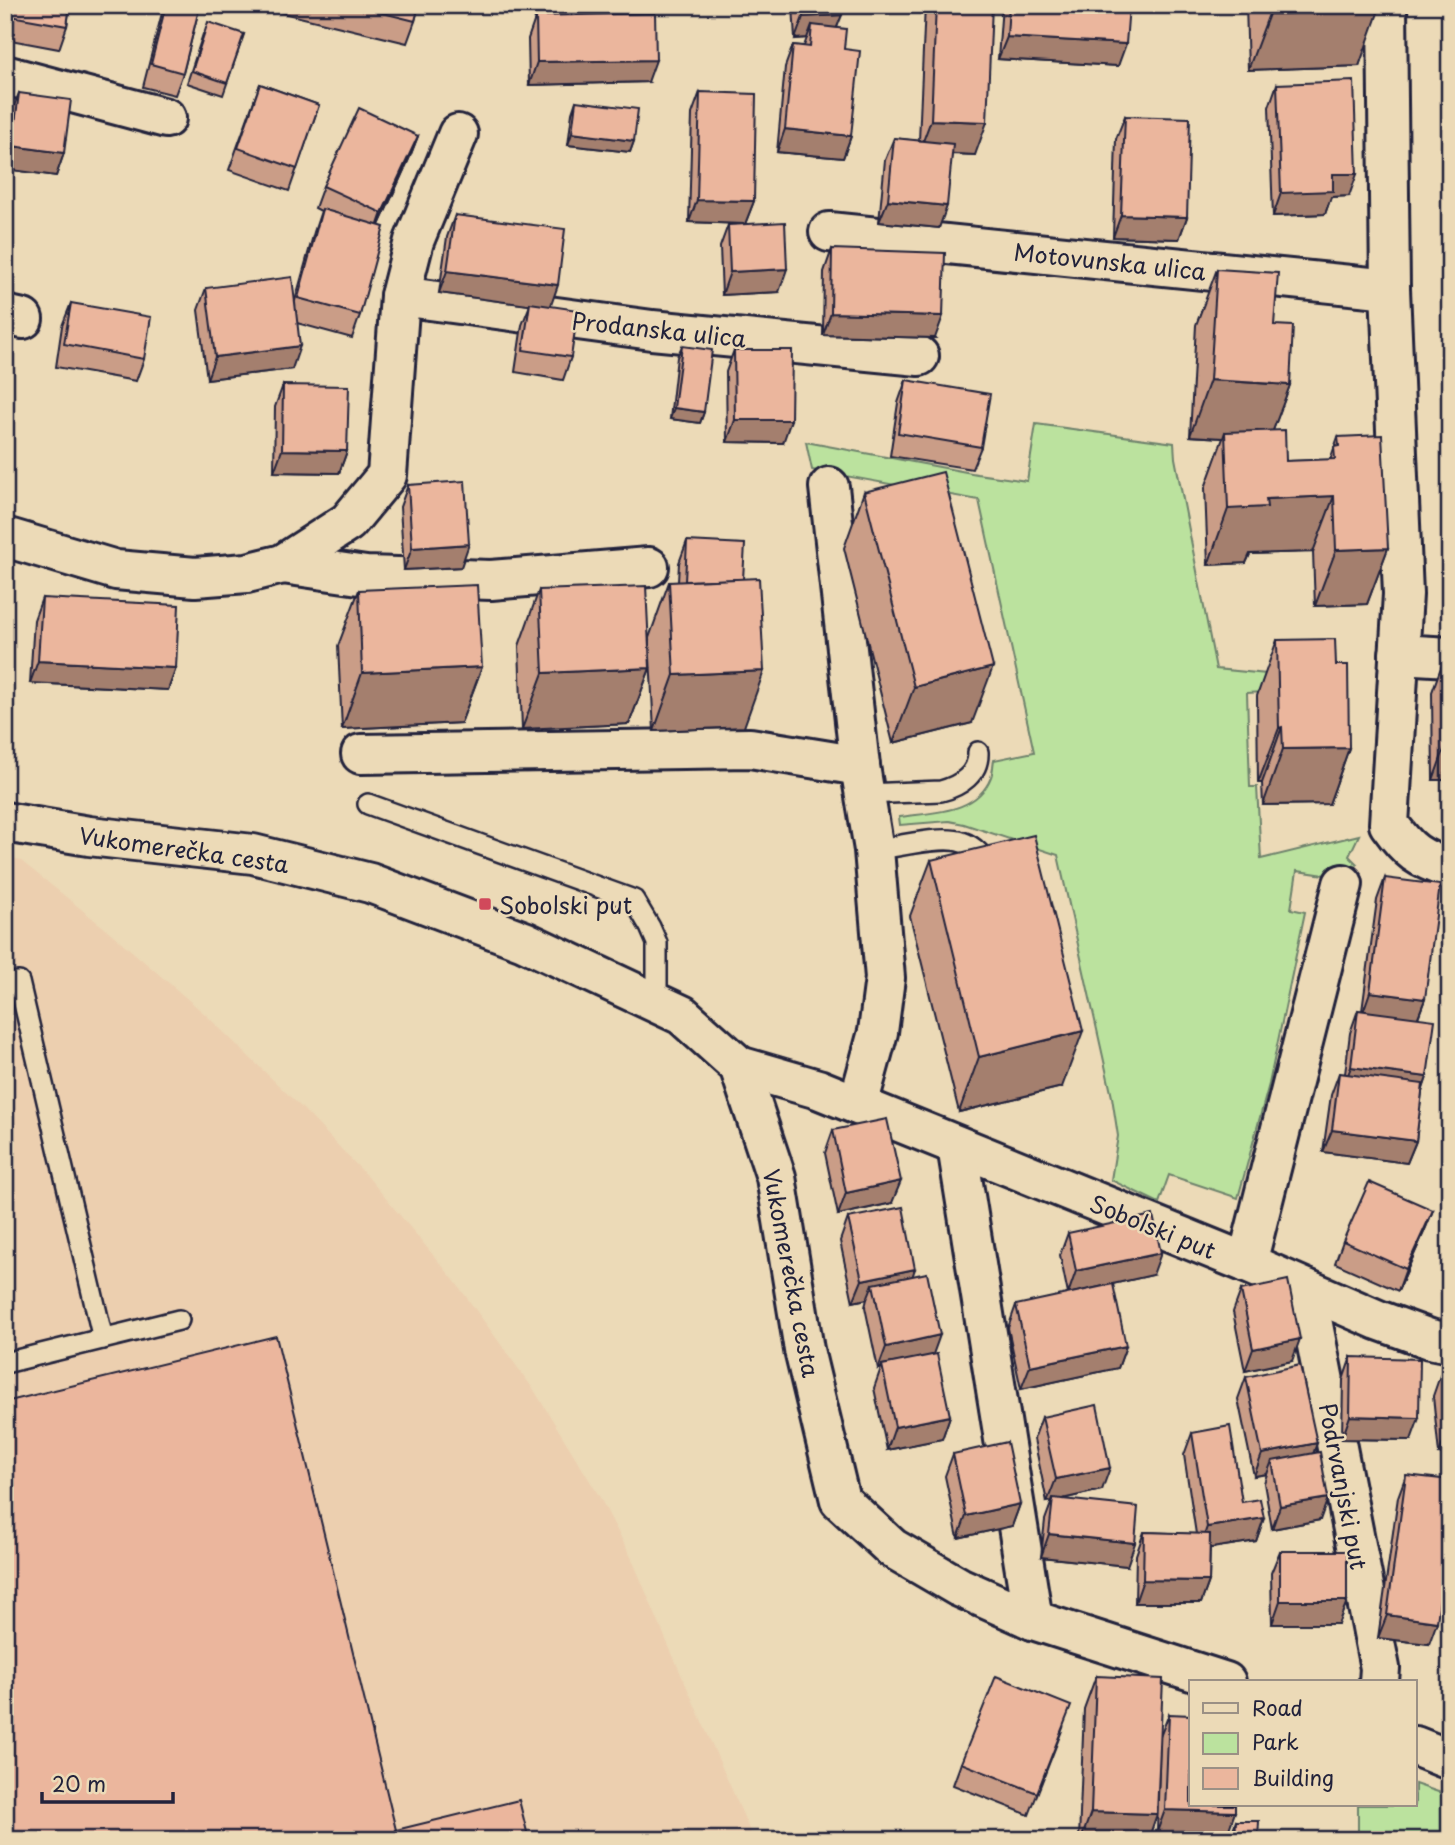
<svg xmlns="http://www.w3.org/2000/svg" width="1455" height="1845" font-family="'Playpen Sans',sans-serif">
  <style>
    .built { fill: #eccfaf }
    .green { fill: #bbe29e; stroke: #6e826c; stroke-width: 2 }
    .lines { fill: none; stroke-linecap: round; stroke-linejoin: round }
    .lane-casing { stroke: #22223b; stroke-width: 24 }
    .street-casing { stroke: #22223b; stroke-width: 44 }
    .secondary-casing { stroke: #22223b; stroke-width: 44 }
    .lane { stroke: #ecdab7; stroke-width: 19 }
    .street { stroke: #ecdab7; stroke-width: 38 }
    .secondary { stroke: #ecdab7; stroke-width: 38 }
    .wall { fill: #ca9d87; stroke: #22223b; stroke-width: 2 }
    .shaded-wall { fill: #a47f6e; stroke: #22223b; stroke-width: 2 }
    .building { fill: #ebb69d; stroke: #22223b; stroke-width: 2 }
    .poi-dot { fill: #d1495b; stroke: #ecdab7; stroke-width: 2.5 }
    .labels { text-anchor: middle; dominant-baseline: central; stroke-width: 5; stroke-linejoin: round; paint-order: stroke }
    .street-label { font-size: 23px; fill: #22223b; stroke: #ecdab7 }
    .poi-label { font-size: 23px; fill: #22223b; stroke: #ecdab7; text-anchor: start }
  </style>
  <rect width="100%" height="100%" fill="#ecdab7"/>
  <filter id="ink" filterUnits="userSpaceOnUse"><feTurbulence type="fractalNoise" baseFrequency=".0143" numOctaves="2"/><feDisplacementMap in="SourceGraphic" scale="14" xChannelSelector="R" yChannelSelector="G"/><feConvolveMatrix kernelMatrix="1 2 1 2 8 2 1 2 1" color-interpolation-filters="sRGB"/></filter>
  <g filter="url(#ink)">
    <path class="built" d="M5,856L20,860L112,934L206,1015L304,1110L368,1177L454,1280L534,1390L598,1494L631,1557L667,1642L754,1840H5Z"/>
    <g class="green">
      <path d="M1036,424L1174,443L1175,458L1216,669L1277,675L1279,691L1247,693L1250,787H1257L1261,859L1359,835L1349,856L1357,864L1352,868V879L1297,871L1291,909L1305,912L1269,1084L1238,1198L1169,1175L1159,1203L1111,1180L1118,1136L1112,1097L1058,855L964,824L949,821L900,825L899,817C932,812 977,814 991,777C993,772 993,765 994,760L1034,752L979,500L812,470L806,442L977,474L1027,481Z"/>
      <path d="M1415,1784L1450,1796V1840H1358V1805H1415Z"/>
    </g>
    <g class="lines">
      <g class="lane-casing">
        <g id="lane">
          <path d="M865,794L941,791C960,786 979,774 978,752"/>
          <path d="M368,804L634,900L650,927L657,943V1003"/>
          <path d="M874,850C895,847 943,835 962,842C974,846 985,857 989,869"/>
          <path d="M5,984L19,982L103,1339"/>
          <path d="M5,1363L179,1320"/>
        </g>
      </g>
      <g class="street-casing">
        <g id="street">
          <path d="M1387,5L1390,289L1403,594L1389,824C1409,852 1418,858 1450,869"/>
          <path d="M5,75L166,118"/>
          <path d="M829,232L1390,289"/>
          <path d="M400,296L414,241L458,134"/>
          <path d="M5,315L23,319"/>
          <path d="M829,487L860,766L874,850L885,978L878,1032L858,1105"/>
          <path d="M5,537L116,570L195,577L247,573L283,564L348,522L387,475L400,296L652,330L919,356"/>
          <path d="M283,564L366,576L491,580L649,567"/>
          <path d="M1399,654L1450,657"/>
          <path d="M361,754L750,748L860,766"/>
          <path d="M739,1066L818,1089L1247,1263L1378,1320L1430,1339L1450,1343"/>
          <path d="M957,1146L1033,1620"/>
          <path d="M1247,1263L1343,884"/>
          <path d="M1306,1289L1380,1668L1379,1682"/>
        </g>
      </g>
      <g class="secondary-casing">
        <g id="secondary">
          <path d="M5,822L89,836L253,854L370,883L524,941L682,1015L739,1066L776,1177L804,1350L840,1500L892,1548L959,1587L1033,1620L1226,1682"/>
          <path d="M1415,1746L1450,1760"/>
        </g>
      </g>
      <use href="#lane" class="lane"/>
      <use href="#street" class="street"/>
      <use href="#secondary" class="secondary"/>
    </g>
    <g class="wall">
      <path d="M5,5H70L67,26L59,49L5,39Z"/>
      <path d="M164,5H200L183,73L175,95L143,87Z"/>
      <path d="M262,5H419L415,21L407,43L262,8Z"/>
      <path d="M793,5H841L837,28L844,49L851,136L843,158L777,152L785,67L793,45L804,46L807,38L795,39Z"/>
      <path d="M925,5H992L975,155L952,154L939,228L879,222L885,160L894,138L919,141Z"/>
      <path d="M1002,5H1129L1118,66L998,59Z"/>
      <path d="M1246,5H1379L1359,66L1248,70Z"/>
      <path d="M1443,5H1450V93H1446Z"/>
      <path d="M536,16L648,82L529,85L528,39Z"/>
      <path d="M203,34H244L223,95L187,83Z"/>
      <path d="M260,84L319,105L289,191L229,170Z"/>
      <path d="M1277,84L1349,196L1331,197L1325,214L1273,216L1269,107Z"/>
      <path d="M700,92L754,201L745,224L689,222L692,114Z"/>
      <path d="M19,93L64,153L56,176L5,169V160L10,116Z"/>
      <path d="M576,101L634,141L630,152L568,145L572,113Z"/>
      <path d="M1450,108V172L1448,113Z"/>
      <path d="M1125,116L1187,217L1179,239L1113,237L1116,139Z"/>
      <path d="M418,136L409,159L379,225L360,315L352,338L297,323L292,369L207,379L198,310L206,288L295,301L314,232L321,211L315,208L323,186Z"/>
      <path d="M455,215L550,306L571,357L563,380L515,372L522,325L530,305L439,293L447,237Z"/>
      <path d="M728,225L779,292L722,295L720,247Z"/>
      <path d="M832,249L935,338L823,335L824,272Z"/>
      <path d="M1217,269L1274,325L1290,385L1273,430L1286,461L1330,460L1338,437L1388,548L1367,604L1315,606L1313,552L1250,554L1246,563L1208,565L1205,488L1223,438L1190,436L1196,325Z"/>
      <path d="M71,303L144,359L136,381L56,367L62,326Z"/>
      <path d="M682,346L704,412L700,423L670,419L677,357Z"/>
      <path d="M734,350L783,443L727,442L726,372Z"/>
      <path d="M1450,371V481H1448L1445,385Z"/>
      <path d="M906,380L981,447L972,469L890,456L898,403Z"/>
      <path d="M283,385L347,451L339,473L274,472L275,407Z"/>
      <path d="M408,485L461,567L404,570L400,507Z"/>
      <path d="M864,492L972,723L893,743L844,548Z"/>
      <path d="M687,541L743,579L744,727L654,731L649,638L669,582H678L679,563Z"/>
      <path d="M359,590L482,667L461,723L342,729L338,646Z"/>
      <path d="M539,590L650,668L629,724L522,729L519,646Z"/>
      <path d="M42,598L176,668L168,690L30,683L34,620Z"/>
      <path d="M1277,640L1336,665L1349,748L1329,804L1263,805L1262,783H1258L1257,696Z"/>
      <path d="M1447,651L1450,780H1433L1432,692Z"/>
      <path d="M931,860L1062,1087L959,1112L910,916Z"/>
      <path d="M1385,878L1425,999L1418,1018L1427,1077L1422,1092L1416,1141L1407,1163L1323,1152L1331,1095L1339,1073L1345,1074L1350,1033L1358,1010L1362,1011L1377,900Z"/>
      <path d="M833,1130L892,1203L838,1215L825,1153Z"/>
      <path d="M1450,1148V1197L1442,1196L1447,1155Z"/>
      <path d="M1433,1210L1424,1232L1398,1291L1335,1263L1343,1241Z"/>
      <path d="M848,1218L913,1276L933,1355L950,1416L942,1439L887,1450L874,1388L881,1368L878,1369L865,1307L867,1299L853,1302L840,1241Z"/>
      <path d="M1068,1233L1153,1275L1068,1294L1060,1255Z"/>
      <path d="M1450,1247V1300L1443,1299Z"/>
      <path d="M1241,1290L1292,1361L1245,1371L1233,1312Z"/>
      <path d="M1016,1305L1126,1346L1118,1368L1021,1389L1008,1328Z"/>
      <path d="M1351,1357L1411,1440L1342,1439L1343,1380Z"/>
      <path d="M1441,1373L1450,1453L1439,1454L1433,1396Z"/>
      <path d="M1246,1377L1317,1443L1313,1453L1320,1520L1272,1529L1264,1483L1267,1474L1254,1476L1238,1399Z"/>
      <path d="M1042,1417L1102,1490L1062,1499L1127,1566L1041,1557L1045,1520L1052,1501L1047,1502L1034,1439Z"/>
      <path d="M1192,1433L1242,1502L1264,1518L1256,1541L1210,1548L1209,1581L1201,1603H1135L1136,1555L1144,1532L1196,1534L1184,1455Z"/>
      <path d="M953,1454L1020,1504L1012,1526L958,1538L945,1476Z"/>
      <path d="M1406,1475L1429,1644L1378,1638L1398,1497Z"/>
      <path d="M1280,1551L1347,1601L1338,1624H1272L1271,1573Z"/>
      <path d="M1096,1676L1157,1814L1148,1840H1079L1084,1709Z"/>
      <path d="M1169,1714L1227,1835L1157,1832L1160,1737Z"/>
      <path d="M1063,1728L1029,1815L953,1785L961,1763Z"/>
      <path d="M1236,1821L1258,1840H1232V1832Z"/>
    </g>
    <g class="shaded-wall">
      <path d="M1379,10L1359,66L1248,70L1269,14Z"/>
      <path d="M842,15L833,37L812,25L807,38L795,39L803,17Z"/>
      <path d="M1007,37L1126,44L1118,66L998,59Z"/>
      <path d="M656,60L648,82L529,85L537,62Z"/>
      <path d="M1450,84V93H1446Z"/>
      <path d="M931,120L987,122L975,155L919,152Z"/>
      <path d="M785,129L851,136L843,158L777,152Z"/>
      <path d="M572,133L634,141L630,152L568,145Z"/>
      <path d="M418,136L409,159L374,236L382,213Z"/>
      <path d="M12,146L64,153L56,176L5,169V166Z"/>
      <path d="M1333,174H1357L1349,196L1331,197L1325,214L1273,216L1281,193Z"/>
      <path d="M697,200L754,201L745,224L689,222Z"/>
      <path d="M888,200L947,206L939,228L879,222Z"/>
      <path d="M1121,215L1187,217L1179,239L1113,237Z"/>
      <path d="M787,269L779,292L722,295L730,272Z"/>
      <path d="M447,271L558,285L550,308L439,293Z"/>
      <path d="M831,313L943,316L935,338L823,335Z"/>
      <path d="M300,346L292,369L207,379L215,357Z"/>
      <path d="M1210,380L1290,385L1269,441L1225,432L1223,438L1190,436Z"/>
      <path d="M674,408L704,412L700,423L670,419Z"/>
      <path d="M735,420H791L783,443L727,442Z"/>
      <path d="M282,450L347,451L339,473L274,472Z"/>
      <path d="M1334,496L1313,552L1250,554L1246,563L1208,565L1228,509L1266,499Z"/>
      <path d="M469,544L461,567L404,570L412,548Z"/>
      <path d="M1388,548L1367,604L1315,606L1336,550Z"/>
      <path d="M38,661L176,668L168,690L30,683Z"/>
      <path d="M482,667L461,723L342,729L362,673Z"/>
      <path d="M993,667L972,723L893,743L914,687Z"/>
      <path d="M650,668L629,724L522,729L543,673Z"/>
      <path d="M764,671L744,727L654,731L674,675Z"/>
      <path d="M1282,727L1262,783H1258L1279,728Z"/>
      <path d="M1448,739H1450V780H1433Z"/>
      <path d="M1349,748L1329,804L1263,805L1283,749Z"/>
      <path d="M1370,992L1425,999L1416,1022L1362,1015Z"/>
      <path d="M1083,1031L1062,1087L959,1112L979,1057Z"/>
      <path d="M1351,1067L1427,1077L1419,1100L1342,1090Z"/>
      <path d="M1332,1130L1416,1141L1407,1163L1323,1152Z"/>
      <path d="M1450,1174V1197L1442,1196Z"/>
      <path d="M901,1181L892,1203L838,1215L846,1193Z"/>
      <path d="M1433,1210L1424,1232L1398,1291L1406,1269Z"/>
      <path d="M1161,1253L1153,1275L1068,1294L1076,1271Z"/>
      <path d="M915,1269L907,1291L873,1284L867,1299L853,1302L862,1280Z"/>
      <path d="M1450,1280V1300L1443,1299Z"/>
      <path d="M940,1335L932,1357L882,1365L881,1368L878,1369L886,1347Z"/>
      <path d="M1300,1339L1292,1361L1245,1371L1253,1349Z"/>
      <path d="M1126,1346L1118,1368L1021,1389L1030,1366Z"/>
      <path d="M950,1416L942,1439L887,1450L895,1427Z"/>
      <path d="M1350,1416L1419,1418L1411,1440L1342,1439Z"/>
      <path d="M1450,1431V1453L1439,1454L1447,1432Z"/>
      <path d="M1317,1443L1309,1465L1272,1461L1267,1474L1254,1476L1262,1454Z"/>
      <path d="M1110,1468L1102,1490L1053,1501V1498L1052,1501L1047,1502L1056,1479Z"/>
      <path d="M1328,1498L1320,1520L1272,1529L1280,1506Z"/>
      <path d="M1020,1504L1012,1526L958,1538L966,1516Z"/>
      <path d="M1264,1518L1256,1541L1199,1550L1207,1527Z"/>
      <path d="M1049,1534L1135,1543L1127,1566L1041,1557Z"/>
      <path d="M1143,1580L1209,1581L1201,1603H1135Z"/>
      <path d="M1280,1601H1347L1338,1624H1272Z"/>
      <path d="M1387,1615L1437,1622L1429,1644L1378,1638Z"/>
      <path d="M1165,1810L1235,1812L1227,1835L1157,1832Z"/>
      <path d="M1091,1812L1157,1814L1148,1840H1081Z"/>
    </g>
    <g class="building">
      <path d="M7,5H70L67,26L5,15Z"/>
      <path d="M166,5H200L183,73L151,64Z"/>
      <path d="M351,5H419L415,21Z"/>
      <path d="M802,5H841L842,15L803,17Z"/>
      <path d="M936,5H992L987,122L931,120Z"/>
      <path d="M1009,5H1129L1126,44L1007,37Z"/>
      <path d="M1268,5H1379V10L1269,14Z"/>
      <path d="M655,13L656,60L537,62L536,16Z"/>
      <path d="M208,22L244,34L227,83L192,71Z"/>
      <path d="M812,25L846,29L844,49L860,51L851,136L785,129L793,45L810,47Z"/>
      <path d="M1354,81L1357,174H1333V191L1281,193L1277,84Z"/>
      <path d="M260,84L319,105L297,169L238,148Z"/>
      <path d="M700,92L756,94L754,201L697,200Z"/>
      <path d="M19,93L71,100L64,153L12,146Z"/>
      <path d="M576,101L638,109L634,141L572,133Z"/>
      <path d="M359,108L418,136L382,213L323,186Z"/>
      <path d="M1125,116L1190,118L1187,217L1121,215Z"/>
      <path d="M894,138L953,144L947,206L888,200Z"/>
      <path d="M322,209L384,227L360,315L298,298Z"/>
      <path d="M455,215L565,229L558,285L447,271Z"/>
      <path d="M785,222L787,269L730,272L728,225Z"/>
      <path d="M832,249L945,253L943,316L831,313Z"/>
      <path d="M1217,269L1278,273L1274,325L1293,326L1290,385L1210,380Z"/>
      <path d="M292,277L300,346L215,357L206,288Z"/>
      <path d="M71,303L151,317L144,359L64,344Z"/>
      <path d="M530,303L578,310L571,357L523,350Z"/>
      <path d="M682,346L712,350L704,412L674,408Z"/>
      <path d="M734,350H792L791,420H735Z"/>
      <path d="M5,379L10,380L5,405Z"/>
      <path d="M906,380L990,394L981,447L898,433Z"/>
      <path d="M283,385L349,386L347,451L282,450Z"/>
      <path d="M1285,430L1286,461L1335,459L1334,447L1339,446L1338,437L1382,435L1388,548L1336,550L1334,496L1266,499L1267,507L1228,509L1225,432Z"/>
      <path d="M943,472L993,667L914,687L864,492Z"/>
      <path d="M465,481L469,544L412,548L408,485Z"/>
      <path d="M687,541L745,544L743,579L685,581Z"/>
      <path d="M759,578L764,671L674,675L669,582Z"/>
      <path d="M477,585L482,667L362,673L359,590Z"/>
      <path d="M646,586L650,668L543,673L539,590Z"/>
      <path d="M42,598L179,605L176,668L38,661Z"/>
      <path d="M1335,639L1336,665H1348L1349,748L1283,749L1282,727L1279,728L1277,640Z"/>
      <path d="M1447,651H1450V739H1448Z"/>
      <path d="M1034,835L1083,1031L979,1057L931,860Z"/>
      <path d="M1385,878L1440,885L1425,999L1370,992Z"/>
      <path d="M1358,1010L1435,1020L1427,1077L1351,1067Z"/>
      <path d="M1339,1073L1423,1084L1416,1141L1332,1130Z"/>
      <path d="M887,1119L901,1181L846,1193L833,1130Z"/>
      <path d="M1369,1182L1433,1210L1406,1269L1343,1241Z"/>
      <path d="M903,1207L915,1269L862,1280L848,1218Z"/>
      <path d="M1153,1215L1161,1253L1076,1271L1068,1233Z"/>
      <path d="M927,1273L940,1335L886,1347L873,1284Z"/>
      <path d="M1288,1280L1300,1339L1253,1349L1241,1290Z"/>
      <path d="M1113,1284L1126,1346L1030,1366L1016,1305Z"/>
      <path d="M276,1336L396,1830L519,1800L529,1840H5V1402Z"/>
      <path d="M937,1354L950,1416L895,1427L882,1365Z"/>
      <path d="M1351,1357L1420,1359L1419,1418L1350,1416Z"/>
      <path d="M1300,1365L1317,1443L1262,1454L1246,1377Z"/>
      <path d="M1441,1373H1450V1431L1447,1432Z"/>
      <path d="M1097,1405L1110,1468L1056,1479L1042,1417Z"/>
      <path d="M1230,1426L1242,1502L1260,1499L1264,1518L1207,1527L1192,1433Z"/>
      <path d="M1007,1442L1020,1504L966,1516L953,1454Z"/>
      <path d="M1320,1452L1328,1498L1280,1506L1272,1461Z"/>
      <path d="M1406,1475L1450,1480V1523L1437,1622L1387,1615Z"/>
      <path d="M1053,1498L1138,1507L1135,1543L1049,1534Z"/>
      <path d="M1144,1532L1210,1534L1209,1581L1143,1580Z"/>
      <rect x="1280" y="1551" width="67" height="50"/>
      <path d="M996,1676L1071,1706L1037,1793L961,1763Z"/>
      <path d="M1096,1676L1163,1679L1157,1814L1091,1812Z"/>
      <path d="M1169,1714L1191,1715V1805H1235V1812L1165,1810Z"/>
      <path d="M1236,1821H1259L1258,1840H1235Z"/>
    </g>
  </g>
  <rect class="poi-dot" x="478" y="897" width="14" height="14" rx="3.5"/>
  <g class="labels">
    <g class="street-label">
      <text transform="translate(1110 261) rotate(6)">Motovunska ulica</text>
      <text transform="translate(659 329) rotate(6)">Prodanska ulica</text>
      <text transform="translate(184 849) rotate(8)">Vukomerečka cesta</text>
      <text transform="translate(1153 1226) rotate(22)">Sobolski put</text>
      <text transform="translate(792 1273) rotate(79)">Vukomerečka cesta</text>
      <text transform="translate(1344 1486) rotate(79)">Podrvanjski put</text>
    </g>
    <g class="poi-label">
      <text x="499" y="904">Sobolski put</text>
    </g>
  </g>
  <rect width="1455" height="1845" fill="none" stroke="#ecdab7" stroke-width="28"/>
  <rect x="14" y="14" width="1427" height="1817" fill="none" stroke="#22223b" stroke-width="2.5" filter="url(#ink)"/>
  <rect x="1189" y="1680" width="228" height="126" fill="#ecdab7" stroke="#9b9085" stroke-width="2"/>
  <rect x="1203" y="1703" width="35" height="10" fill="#ecdab7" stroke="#9b9085" stroke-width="2"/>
  <text x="1252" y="1716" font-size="21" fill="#22223b">Road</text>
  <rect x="1203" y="1733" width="35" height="21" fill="#bbe29e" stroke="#9b9085" stroke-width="2"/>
  <text x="1252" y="1750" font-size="21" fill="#22223b">Park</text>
  <rect x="1203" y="1768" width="35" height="21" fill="#ebb69d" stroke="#9b9085" stroke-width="2"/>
  <text x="1252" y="1786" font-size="21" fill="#22223b">Building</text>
  <path d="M42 1792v10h131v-10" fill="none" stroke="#22223b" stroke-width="3.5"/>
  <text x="52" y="1792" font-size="21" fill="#22223b" stroke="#ecdab7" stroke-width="5" paint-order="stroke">20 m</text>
</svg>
